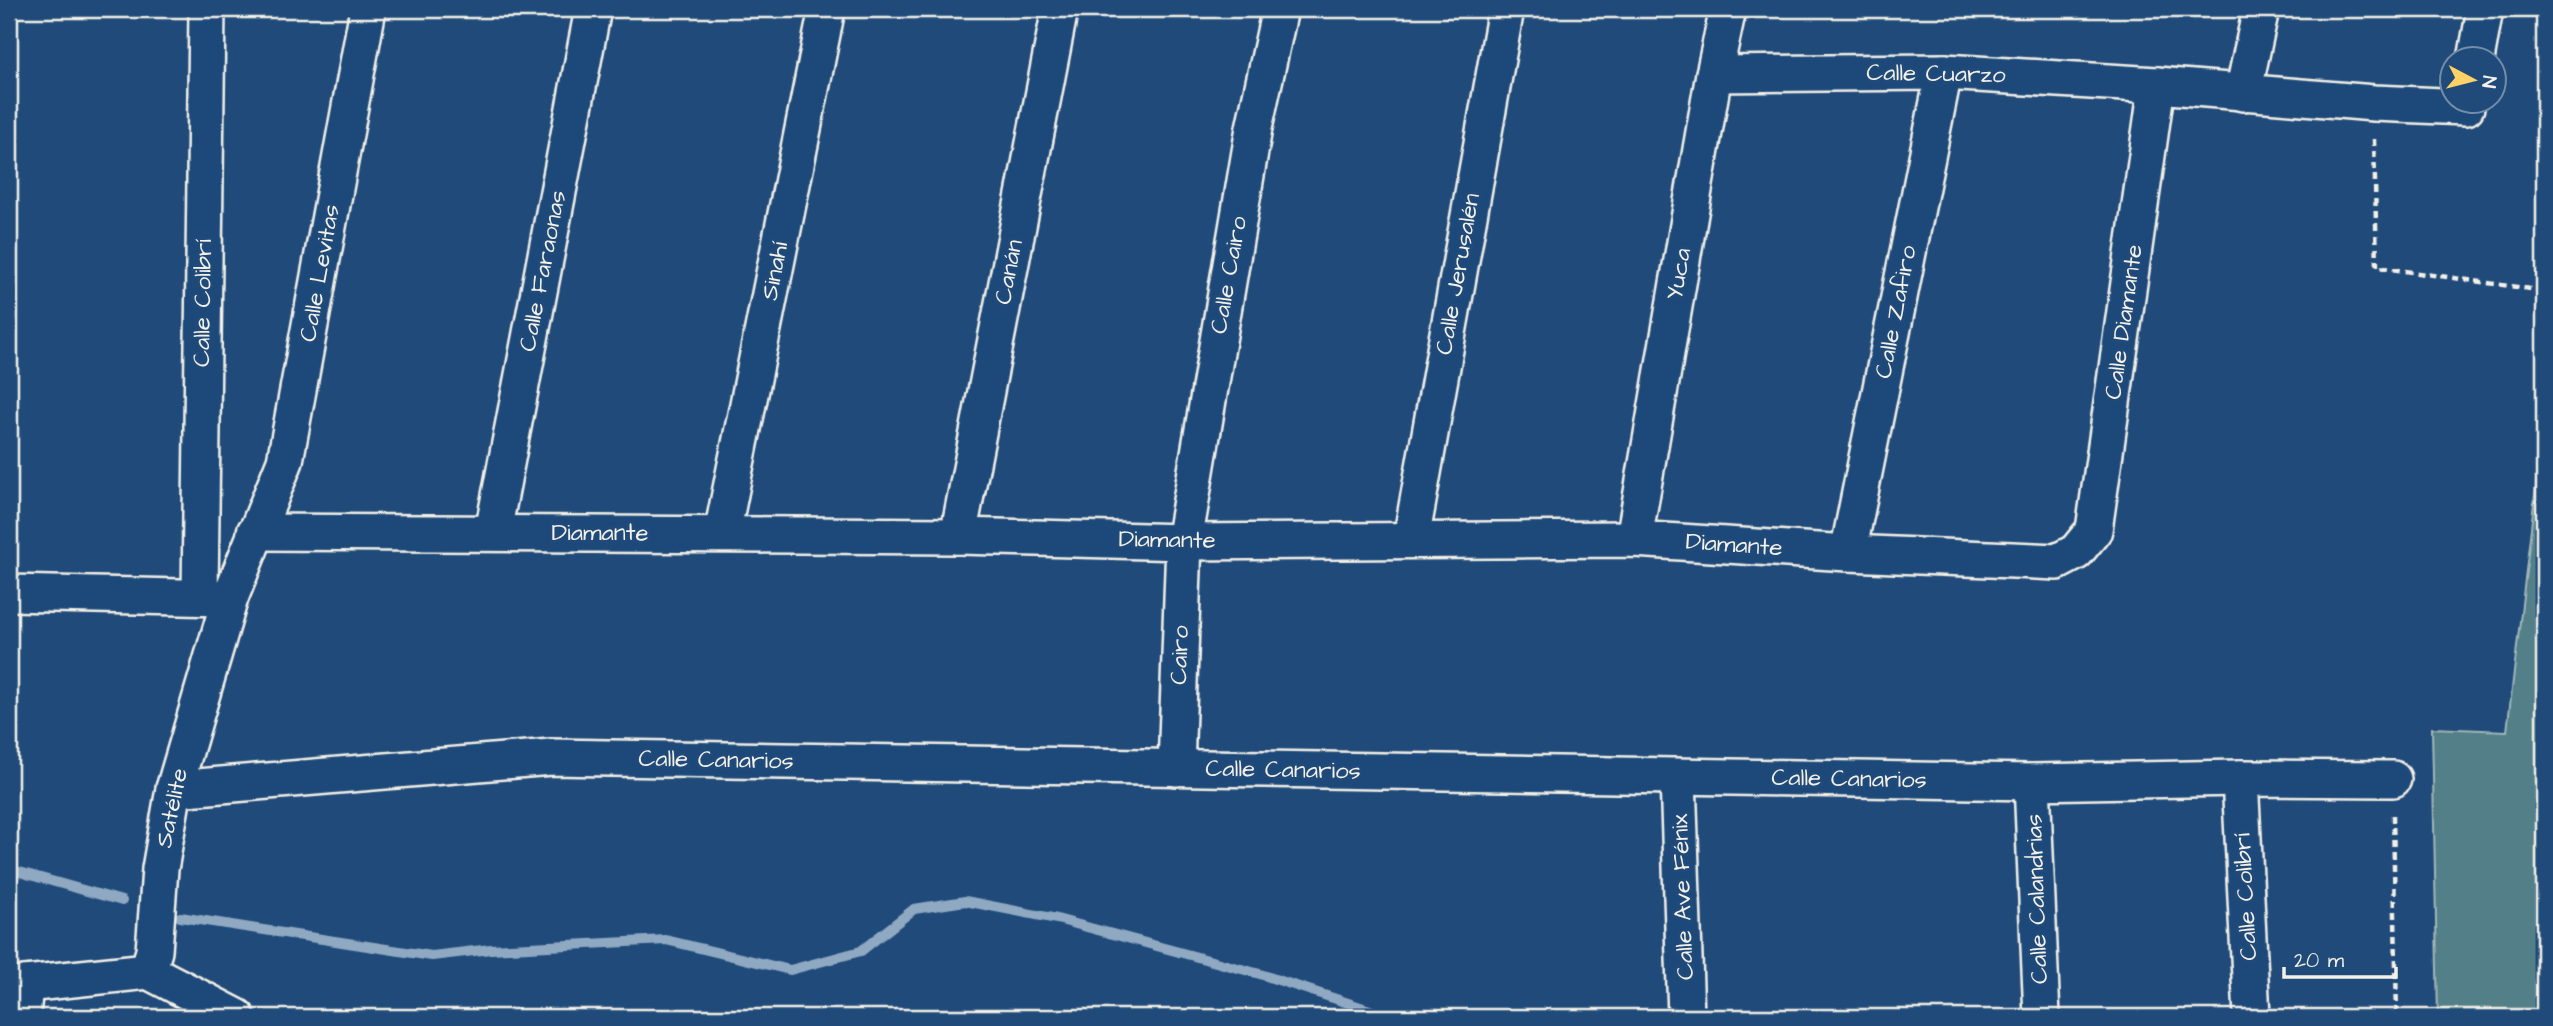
<svg xmlns="http://www.w3.org/2000/svg" width="2553" height="1026" font-family="'Architects Daughter',sans-serif">
  <style>
    .green { fill: #527f88; stroke: #a3b8b8; stroke-width: 2 }
    .lines { fill: none; stroke-linecap: round; stroke-linejoin: round }
    .stream { stroke: #90a9c2; stroke-width: 10 }
    .minor-casing { stroke: #f4f1e8; stroke-width: 40 }
    .path { stroke: #f4f1e8; stroke-width: 4.5; stroke-dasharray: 7 5; stroke-linecap: butt }
    .minor { stroke: #1f4a7a; stroke-width: 35 }
    .labels { text-anchor: middle; dominant-baseline: central; stroke-width: 6; stroke-linejoin: round; paint-order: stroke }
    .street-label { font-size: 24px; fill: #f4f1e8; stroke: #1f4a7a }
  </style>
  <rect width="100%" height="100%" fill="#1f4a7a"/>
  <filter id="ink" filterUnits="userSpaceOnUse"><feTurbulence type="fractalNoise" baseFrequency=".0143" numOctaves="2"/><feDisplacementMap in="SourceGraphic" scale="14" xChannelSelector="R" yChannelSelector="G"/><feConvolveMatrix kernelMatrix="1 2 1 2 8 2 1 2 1" color-interpolation-filters="sRGB"/></filter>
  <g filter="url(#ink)">
    <path class="green" d="M2544,418V1017H2438L2432,728L2507,731Z"/>
    <g class="lines">
      <g class="stream">
        <path d="M9,869L122,901"/>
        <path d="M180,917L432,956L491,949L666,940L790,970L861,951L914,909L965,901L1057,919L1260,974L1391,1017"/>
      </g>
      <g class="minor-casing">
        <g id="minor">
          <path d="M2476,60L2485,9"/>
          <path d="M1714,74L1944,72L2157,85L2374,103L2466,107L2467,102"/>
          <path d="M2243,93L2261,9"/>
          <path d="M255,532L958,536L1184,542L1634,539L1848,553L2057,562L2076,552L2094,530L2157,85"/>
          <path d="M493,532L593,9"/>
          <path d="M722,534L827,9"/>
          <path d="M958,536L1060,9"/>
          <path d="M1634,539L1714,74L1728,9"/>
          <path d="M1411,540L1506,9"/>
          <path d="M1848,553L1944,72"/>
          <path d="M9,593L223,598"/>
          <path d="M200,597L207,9"/>
          <path d="M1176,768L1184,542L1254,128L1280,9"/>
          <path d="M1678,777L1686,1017"/>
          <path d="M2240,778L2252,1017"/>
          <path d="M2032,782L2042,1017"/>
          <path d="M174,789L551,757L2032,782L2240,778L2393,779"/>
          <path d="M148,971L237,1017"/>
          <path d="M25,984L148,971L154,951L160,869L174,789L230,598L285,461L368,9"/>
          <path d="M22,1017L25,984"/>
        </g>
      </g>
      <g class="path">
        <path d="M2374,139L2377,267L2544,291"/>
        <path d="M2393,815L2397,1017"/>
      </g>
      <use href="#minor" class="minor"/>
    </g>
  </g>
  <g class="labels">
    <g class="street-label">
      <text transform="translate(1936 74) rotate(1)">Calle Cuarzo</text>
      <text transform="translate(543 271) rotate(-79)">Calle Faraonas</text>
      <text transform="translate(775 271) rotate(-79)">Sinahí</text>
      <text transform="translate(1009 272) rotate(-79)">Canán</text>
      <text transform="translate(320 273) rotate(-80)">Calle Levitas</text>
      <text transform="translate(1458 274) rotate(-80)">Calle Jerusalén</text>
      <text transform="translate(1679 274) rotate(-80)">Yuca</text>
      <text transform="translate(1229 275) rotate(-80)">Calle Cairo</text>
      <text transform="translate(203 303) rotate(-89)">Calle Colibrí</text>
      <text transform="translate(1896 312) rotate(-79)">Calle Zafiro</text>
      <text transform="translate(2124 322) rotate(-82)">Calle Diamante</text>
      <text x="600" y="533">Diamante</text>
      <text transform="translate(1167 540) rotate(1)">Diamante</text>
      <text transform="translate(1734 545) rotate(4)">Diamante</text>
      <text transform="translate(1180 655) rotate(-88)">Cairo</text>
      <text transform="translate(716 760) rotate(1)">Calle Canarios</text>
      <text transform="translate(1283 770) rotate(1)">Calle Canarios</text>
      <text transform="translate(1849 779) rotate(1)">Calle Canarios</text>
      <text transform="translate(172 808) rotate(-78)">Satélite</text>
      <text transform="translate(1683 897) rotate(-92)">Calle Ave Fénix</text>
      <text transform="translate(2246 897) rotate(-93)">Calle Colibrí</text>
      <text transform="translate(2037 899) rotate(-92)">Calle Calandrias</text>
    </g>
  </g>
  <rect width="2553" height="1026" fill="none" stroke="#1f4a7a" stroke-width="35"/>
  <rect x="18" y="18" width="2518" height="991" fill="none" stroke="#f4f1e8" stroke-width="2.5" filter="url(#ink)"/>
  <g transform="translate(2473 80) rotate(97)"><circle r="33" fill="#1f4a7a" stroke="#748da6" stroke-width="2"/>
  <path d="M0-5L12 26L0 18L-12 26Z" fill="#ffd166"/>
  <text y="-10" font-size="19" font-weight="bold" text-anchor="middle" fill="#f4f1e8">N</text>
  </g>
  <path d="M2284 967v10h112v-10" fill="none" stroke="#f4f1e8" stroke-width="3.5"/>
  <text x="2294" y="967" font-size="21" fill="#f4f1e8" stroke="#1f4a7a" stroke-width="5" paint-order="stroke">20 m</text>
</svg>
